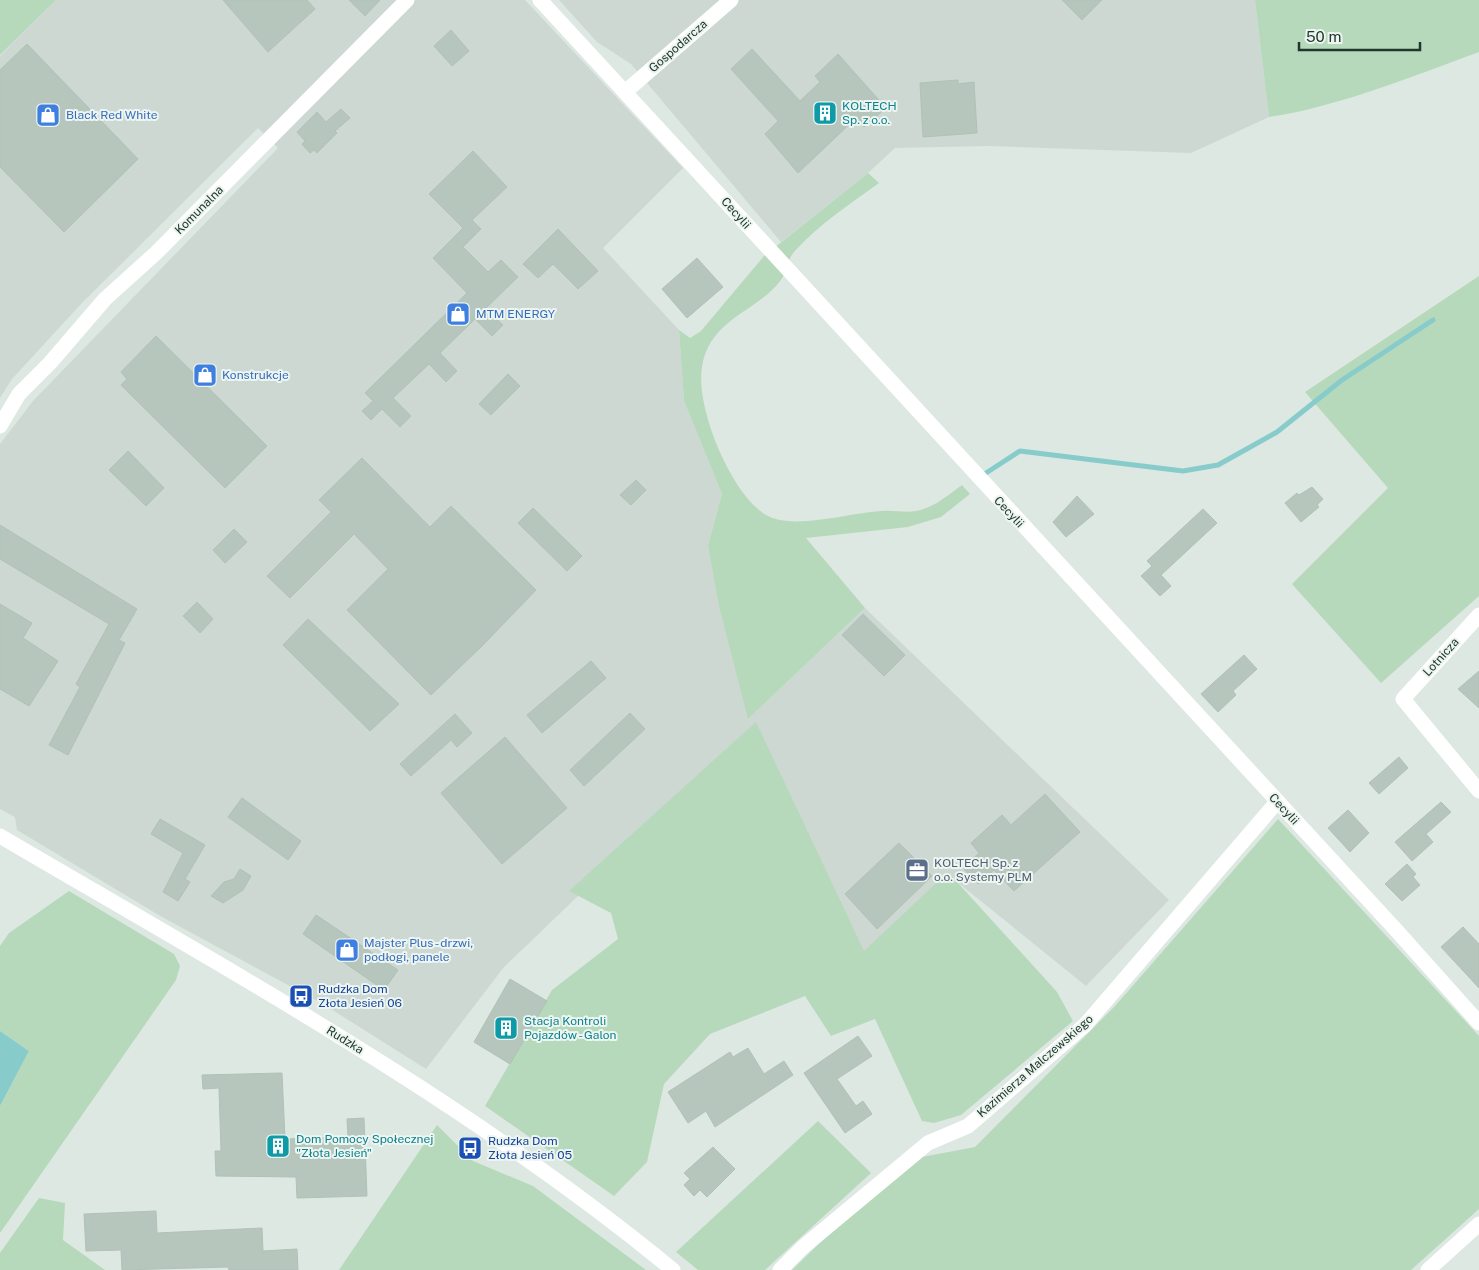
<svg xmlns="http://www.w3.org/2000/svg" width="1479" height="1270" font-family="'Public Sans',sans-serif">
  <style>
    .built { fill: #ccd8d1 }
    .green { fill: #b7d9bb }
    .water { fill: #87cccb }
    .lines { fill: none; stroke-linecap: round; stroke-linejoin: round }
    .stream { stroke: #87cccb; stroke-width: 5 }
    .building { fill: #b6c6bd; stroke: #b0c1b8 }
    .minor { stroke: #fff; stroke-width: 15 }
    .tertiary { stroke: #fff; stroke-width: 15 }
    .labels { text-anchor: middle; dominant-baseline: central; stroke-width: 4; stroke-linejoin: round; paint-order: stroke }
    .street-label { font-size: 12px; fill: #20372d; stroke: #edf5f0 }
    .culture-label { font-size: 12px; fill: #0d838f; stroke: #edf5f0; text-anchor: start }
    .shop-label { font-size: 12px; fill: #366cbe; stroke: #edf5f0; text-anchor: start }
    .service-label { font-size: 12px; fill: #4e5e75; stroke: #edf5f0; text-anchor: start }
    .transit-label { font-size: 12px; fill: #164399; stroke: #edf5f0; text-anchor: start }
  </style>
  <rect width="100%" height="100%" fill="#dde8e2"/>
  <g class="built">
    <path d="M56,0H525L683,168L603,248L679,330L684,401L722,494L708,545L749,718L865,608L1169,900L1086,986L951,877L862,963L753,728L504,967L426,1069L323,1004L162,917L17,830L15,817L0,809V444L33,401L278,148L258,128L81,304L12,379L0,398V56Z"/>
    <path d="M559,0H1255L1269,117L1191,153L989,146L895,148L868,173L781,242L631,64L597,42Z"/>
  </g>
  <g class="green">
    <path d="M0,0H56L0,55Z"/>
    <path d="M1255,0H1479V52C1414,76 1337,107 1269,117Z"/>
    <path d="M868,173L879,183C850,204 818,225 794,252C787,260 787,272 781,280C756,313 710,318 702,367C695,407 731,494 766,515C793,531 852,512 882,511C893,510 905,513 916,511C934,508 948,495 962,485L970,494L941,517L908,527L806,538L865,608L748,719L719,606L708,545L722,494L684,401L679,330L690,338L701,331L764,256Z"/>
    <path d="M1479,276V596L1381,683L1292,584L1388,488L1305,392Z"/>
    <path d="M756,722L864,951L948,872L1057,992L1073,1021L961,1115L934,1123L922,1121L875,1019L831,1036L805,996L710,1034L664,1084L647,1162L614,1196L485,1106L552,990L618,939L611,913L569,891Z"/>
    <path d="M1278,819L1479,1036V1209L1411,1270H792L829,1234L922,1157L975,1147L1115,1006Z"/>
    <path d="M69,891L174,954L180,966L176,980L0,1233V1106L29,1051L0,1031V946L9,933Z"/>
    <path d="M818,1121L871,1173L765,1270H698L676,1252Z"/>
    <path d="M437,1125L473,1161L533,1186L646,1270H339Z"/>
    <path d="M39,1198L65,1203L63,1240L105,1270H0V1253Z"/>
  </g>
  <path class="water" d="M0,1031L29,1051L0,1106Z"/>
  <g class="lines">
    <path class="stream" d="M986,473L1020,451L1183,471L1218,465L1277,432L1342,380L1433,320"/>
  </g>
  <g class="building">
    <path d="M223,0H307L315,9L268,52Z"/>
    <path d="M349,0H380L365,16Z"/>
    <path d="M1062,0H1102L1082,20Z"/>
    <path d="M451,30L469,51L452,66L434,46Z"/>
    <path d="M27,44L138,159L64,232L0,167V70Z"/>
    <path d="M752,49L800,101L820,82L815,76L838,54L886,108L864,127L856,118L798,173L765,134L778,121L731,69Z"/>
    <path d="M958,80V84L974,82L977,133L923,137L920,83Z"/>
    <path d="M341,109L350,118L335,131L337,133L317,153L314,150L310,153L302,144L305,141L297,132L317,112L326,122Z"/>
    <path d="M473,151L507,187L472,220L481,229L463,247L488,272L501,260L518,277L486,308L503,325L492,336L475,319L440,353L457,371L446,382L429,364L393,398L411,416L400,427L382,409L371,420L362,411L373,401L365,393L467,293L433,258L463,228L429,194Z"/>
    <path d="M558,229L598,271L578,289L553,264L538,278L523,264Z"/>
    <path d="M697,258L723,287L687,318L662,289Z"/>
    <path d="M156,336L267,446L225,488L121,385L127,379L121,372Z"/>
    <path d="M508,374L520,386L491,415L479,404Z"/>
    <path d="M128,451L164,488L146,506L109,470Z"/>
    <path d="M362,458L430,527L451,506L536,590L483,645L431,695L347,610L388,569L354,534L290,598L267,576L331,512L319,500Z"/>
    <path d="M636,480L646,490L631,505L620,495Z"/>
    <path d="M1312,487L1323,499L1317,505L1319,507L1301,522L1285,503L1297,493L1299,495Z"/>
    <path d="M1077,496L1094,514L1066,537L1053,522Z"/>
    <path d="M533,508L582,556L567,571L518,523Z"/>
    <path d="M1203,509L1217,523L1161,575L1171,586L1160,596L1141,576L1152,566L1147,561Z"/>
    <path d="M0,525L137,609L119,640L125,643L68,755L49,745L80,687L76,684L109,624L0,559Z"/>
    <path d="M234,529L247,542L225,563L213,550Z"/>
    <path d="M197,602L213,619L200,633L183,616Z"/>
    <path d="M0,604L32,623L23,638L58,661L29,706L0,689Z"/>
    <path d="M863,614L905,655L884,676L842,635Z"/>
    <path d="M308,619L399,704L370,731L283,645Z"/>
    <path d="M1244,655L1257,669L1233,691L1236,695L1218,712L1201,694Z"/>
    <path d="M591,661L606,678L542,733L527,715Z"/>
    <path d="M1479,671V708L1458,689Z"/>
    <path d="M630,713L645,729L584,786L570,770Z"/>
    <path d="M455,714L472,733L457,747L451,740L411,776L400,764Z"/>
    <path d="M505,737L567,808L502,864L441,793Z"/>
    <path d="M1399,757L1408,768L1379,794L1369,783Z"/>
    <path d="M1045,794L1080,832L1014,891L994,870L978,884L963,868L979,853L971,843L1002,815L1011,825Z"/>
    <path d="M242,798L301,841L288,860L228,817Z"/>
    <path d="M1441,802L1451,812L1426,834L1433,842L1412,861L1395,842Z"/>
    <path d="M1348,810L1369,833L1350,852L1328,828Z"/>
    <path d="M160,819L205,845L185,879L190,882L178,901L163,892L183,853L151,834Z"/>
    <path d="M899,843L932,876L877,929L845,894Z"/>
    <path d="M1407,864L1416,874L1413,877L1420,885L1402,901L1385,884Z"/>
    <path d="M240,869L251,876L243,890L223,903L211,896L224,882L234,879Z"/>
    <path d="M316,915L398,970L384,990L303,934Z"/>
    <path d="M1463,927L1479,944V988L1441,947Z"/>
    <path d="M510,979L547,1001L510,1064L474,1042Z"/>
    <path d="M858,1036L872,1056L837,1079L856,1106L863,1101L872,1114L845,1133L804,1073Z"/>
    <path d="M748,1048L764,1074L784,1061L793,1075L715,1127L706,1111L688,1123L668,1092L730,1052L733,1057Z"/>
    <path d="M282,1073L285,1139L348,1137L347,1119L364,1118L367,1196L297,1198L296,1177L216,1176L215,1151H221L219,1088L203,1089L202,1075Z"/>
    <path d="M713,1147L735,1169L707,1197L700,1190L694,1196L684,1185L690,1179L684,1173Z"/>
    <path d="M156,1211L157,1233L262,1228L263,1251L297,1249L298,1270H229L228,1267L122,1270L121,1250L86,1251L84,1214Z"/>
  </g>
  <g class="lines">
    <g class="minor">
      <path d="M540,0L1397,931L1479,1023"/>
      <path d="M625,92L731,0"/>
      <path d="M0,426L19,394L50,363L105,299L156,253L407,0"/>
      <path d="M1479,615L1403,699L1479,791"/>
      <path d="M780,1270L803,1247L928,1143L968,1126L1085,1025L1277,802"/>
      <path d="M1428,1270L1479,1224"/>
    </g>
    <path class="tertiary" d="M0,836C230,971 466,1100 673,1270"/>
  </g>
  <defs>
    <g id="building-square" transform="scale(1.25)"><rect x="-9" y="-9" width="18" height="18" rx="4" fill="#0f9aa8" stroke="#edf5f0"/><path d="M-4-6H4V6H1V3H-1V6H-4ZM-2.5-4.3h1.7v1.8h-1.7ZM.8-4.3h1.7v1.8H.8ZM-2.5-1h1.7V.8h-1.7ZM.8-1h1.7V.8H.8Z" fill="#fff"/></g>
    <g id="shop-square" transform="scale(1.25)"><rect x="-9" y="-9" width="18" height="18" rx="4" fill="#3f7fe0" stroke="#edf5f0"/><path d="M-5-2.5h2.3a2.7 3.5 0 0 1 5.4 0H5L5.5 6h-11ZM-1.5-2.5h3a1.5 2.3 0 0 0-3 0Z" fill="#fff"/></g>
    <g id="office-square" transform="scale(1.25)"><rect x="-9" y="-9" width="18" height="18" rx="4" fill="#5c6f8a" stroke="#edf5f0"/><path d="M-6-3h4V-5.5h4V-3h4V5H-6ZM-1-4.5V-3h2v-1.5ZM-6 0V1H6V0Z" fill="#fff"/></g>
    <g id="bus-square" transform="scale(1.25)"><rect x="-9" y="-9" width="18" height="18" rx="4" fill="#1a4fb4" stroke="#edf5f0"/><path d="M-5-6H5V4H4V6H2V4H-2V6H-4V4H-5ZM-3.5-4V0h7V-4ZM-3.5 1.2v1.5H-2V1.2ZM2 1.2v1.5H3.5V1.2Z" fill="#fff"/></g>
  </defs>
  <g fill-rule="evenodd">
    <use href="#building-square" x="825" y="113"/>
    <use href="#shop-square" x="48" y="115"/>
    <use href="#shop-square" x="458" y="314"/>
    <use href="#shop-square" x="205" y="375"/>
    <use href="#office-square" x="917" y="870"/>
    <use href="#shop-square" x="347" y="950"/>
    <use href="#bus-square" x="301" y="996"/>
    <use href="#building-square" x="506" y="1028"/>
    <use href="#building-square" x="278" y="1146"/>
    <use href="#bus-square" x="470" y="1148"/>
  </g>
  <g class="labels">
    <g class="street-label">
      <text transform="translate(678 46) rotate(-41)">Gospodarcza</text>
      <text transform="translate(199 210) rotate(-45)">Komunalna</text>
      <text transform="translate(736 213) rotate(48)">Cecylii</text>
      <text transform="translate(1009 512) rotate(47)">Cecylii</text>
      <text transform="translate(1441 657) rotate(-48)">Lotnicza</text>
      <text transform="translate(1284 809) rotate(47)">Cecylii</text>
      <text transform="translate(345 1040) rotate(32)">Rudzka</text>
      <text transform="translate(1035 1066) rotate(-41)">Kazimierza Malczewskiego</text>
    </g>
    <g class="culture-label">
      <text x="842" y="106">KOLTECH<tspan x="842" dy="14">Sp. z o.o.</tspan></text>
      <text x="524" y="1021">Stacja Kontroli<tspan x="524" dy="14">Pojazdów - Galon</tspan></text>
      <text x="296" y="1139">Dom Pomocy Społecznej<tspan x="296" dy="14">"Złota Jesień"</tspan></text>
    </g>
    <g class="shop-label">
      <text x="66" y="115">Black Red White</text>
      <text x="476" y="314">MTM ENERGY</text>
      <text x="222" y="375">Konstrukcje</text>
      <text x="364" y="943">Majster Plus - drzwi,<tspan x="364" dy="14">podłogi, panele</tspan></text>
    </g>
    <g class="service-label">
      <text x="934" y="863">KOLTECH Sp. z<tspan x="934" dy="14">o.o. Systemy PLM</tspan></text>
    </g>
    <g class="transit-label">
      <text x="318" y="989">Rudzka Dom<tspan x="318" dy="14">Złota Jesień 06</tspan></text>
      <text x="488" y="1141">Rudzka Dom<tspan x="488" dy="14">Złota Jesień 05</tspan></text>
    </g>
  </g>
  <path d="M1299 42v8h121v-8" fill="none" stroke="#20372d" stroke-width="2.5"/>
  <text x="1306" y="42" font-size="15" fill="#20372d" stroke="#edf5f0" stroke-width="4" paint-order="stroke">50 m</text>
</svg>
